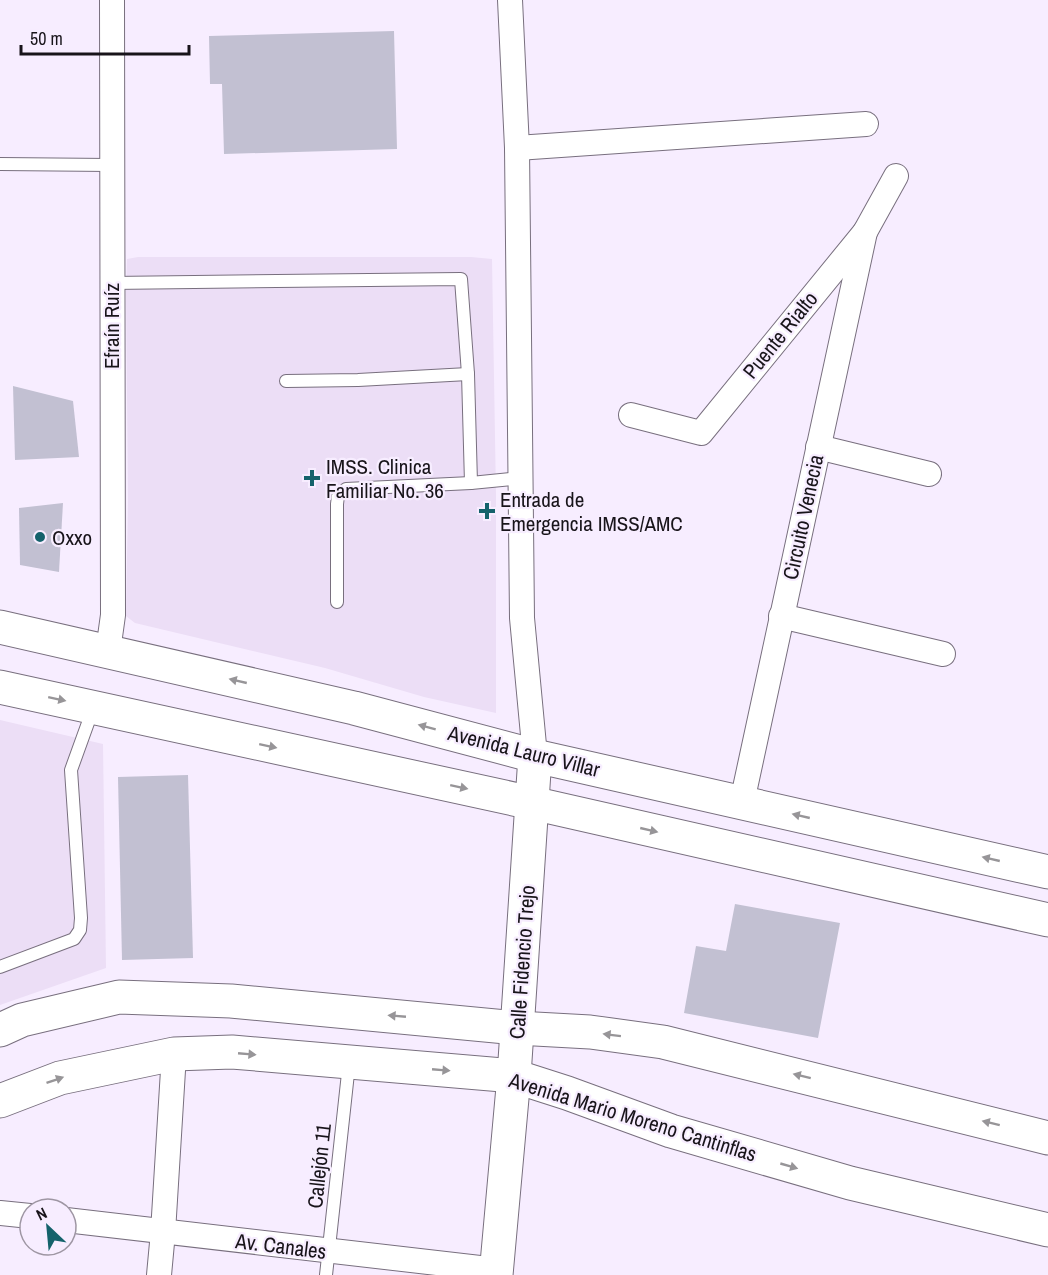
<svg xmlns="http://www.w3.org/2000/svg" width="1048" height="1275" font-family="'Archivo Narrow',sans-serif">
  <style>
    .built { fill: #ecdef6 }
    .building { fill: #c2c0d2 }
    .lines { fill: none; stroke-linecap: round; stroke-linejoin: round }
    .lane-casing { stroke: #786f7e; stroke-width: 14 }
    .street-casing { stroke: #786f7e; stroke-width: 26 }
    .secondary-casing { stroke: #786f7e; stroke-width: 35 }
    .primary-casing { stroke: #786f7e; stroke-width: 35 }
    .lane { stroke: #fff; stroke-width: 12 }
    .street { stroke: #fff; stroke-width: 24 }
    .secondary { stroke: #fff; stroke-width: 33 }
    .primary { stroke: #fff; stroke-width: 33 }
    .oneway { fill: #979598 }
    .poi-dot { fill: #14626b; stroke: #f7edff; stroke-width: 2 }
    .labels { text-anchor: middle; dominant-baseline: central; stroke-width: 4.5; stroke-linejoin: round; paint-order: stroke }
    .street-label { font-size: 21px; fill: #18141a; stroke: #f7edff }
    .poi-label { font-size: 21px; fill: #18141a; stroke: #f7edff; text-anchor: start }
  </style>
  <rect width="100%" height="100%" fill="#f7edff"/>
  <g class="built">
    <path d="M138,257H471L492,259L496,496V713L424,697L325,668L135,623L126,616L128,500L126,289L127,259Z"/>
    <path d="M0,720L103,744L106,968L0,1005Z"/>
  </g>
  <g class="building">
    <path d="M394,31L397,149L224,154L222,84H210L209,36Z"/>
    <path d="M13,386L73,401L79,457L15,460Z"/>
    <path d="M63,503L59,572L20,565L19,508Z"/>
    <path d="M188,775L193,958L122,960L118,777Z"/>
    <path d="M735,904L840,923L818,1038L684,1013L696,946L726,951Z"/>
  </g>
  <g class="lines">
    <g class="lane-casing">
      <g id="lane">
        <path d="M0,164L110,165"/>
        <path d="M111,283L461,279L468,374L471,483"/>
        <path d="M286,381L358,380L468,374"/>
        <path d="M337,602V504L338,496L346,489L471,483L521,478"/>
        <path d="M0,967L74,939L80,930L81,918L71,770L93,709"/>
        <path d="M326,1275L349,1064"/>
      </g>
    </g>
    <g class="street-casing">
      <g id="street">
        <path d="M510,0L517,148L522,618L535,756"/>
        <path d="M517,148L866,124"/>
        <path d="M631,415L701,433L865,232L896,176"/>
        <path d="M818,447L929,474"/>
        <path d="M781,616L943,654"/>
        <path d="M108,651L113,615L112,0"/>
        <path d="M742,802L865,232"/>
        <path d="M0,1213L30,1216"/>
        <path d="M66,1220L497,1270"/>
        <path d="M159,1275L163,1232L174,1054"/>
      </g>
    </g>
    <g class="secondary-casing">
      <g id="secondary">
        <path d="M0,1030L22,1020L119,997L231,1001L517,1028L590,1032L663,1042L1048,1138"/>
        <path d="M0,1101L60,1078L174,1054L232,1052L514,1076L567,1093L671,1131L850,1183L1048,1230"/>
        <path d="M496,1275L514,1076L535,756"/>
      </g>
    </g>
    <g class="primary-casing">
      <g id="primary">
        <path d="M0,627L354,708L535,756L1048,872"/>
        <path d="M0,687L532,803L1048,920"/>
      </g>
    </g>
    <use href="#lane" class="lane"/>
    <use href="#street" class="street"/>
    <use href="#secondary" class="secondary"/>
    <use href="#primary" class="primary"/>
  </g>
  <defs><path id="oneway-solid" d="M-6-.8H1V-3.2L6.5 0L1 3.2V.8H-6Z" transform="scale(1.5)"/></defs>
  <g class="oneway">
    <use href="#oneway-solid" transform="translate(238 681) rotate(-167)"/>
    <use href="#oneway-solid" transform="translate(57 699) rotate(12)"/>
    <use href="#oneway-solid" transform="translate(427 727) rotate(-165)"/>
    <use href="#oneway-solid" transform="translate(268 746) rotate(12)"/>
    <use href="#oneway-solid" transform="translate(459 787) rotate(12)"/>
    <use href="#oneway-solid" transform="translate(801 816) rotate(-167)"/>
    <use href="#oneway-solid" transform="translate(649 830) rotate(13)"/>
    <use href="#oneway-solid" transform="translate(991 859) rotate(-167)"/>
    <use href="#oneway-solid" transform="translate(397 1016) rotate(-175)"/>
    <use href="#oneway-solid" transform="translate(612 1035) rotate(-173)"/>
    <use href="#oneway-solid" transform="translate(247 1054) rotate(5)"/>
    <use href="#oneway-solid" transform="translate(441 1070) rotate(5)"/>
    <use href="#oneway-solid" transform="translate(802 1076) rotate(-166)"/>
    <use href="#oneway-solid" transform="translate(55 1080) rotate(-19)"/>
    <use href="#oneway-solid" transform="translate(991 1123) rotate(-166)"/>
    <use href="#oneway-solid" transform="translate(789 1166) rotate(16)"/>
  </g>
  <g class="poi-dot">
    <path d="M309 469h6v6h6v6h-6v6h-6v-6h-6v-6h6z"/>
    <path d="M484 502h6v6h6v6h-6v6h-6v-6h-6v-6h6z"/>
    <circle cx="40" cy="537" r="6"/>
  </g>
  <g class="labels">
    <g class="street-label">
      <text transform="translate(111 326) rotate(-90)">Efraín Ruíz</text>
      <text transform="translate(780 335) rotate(-51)">Puente Rialto</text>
      <text transform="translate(803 517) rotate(-78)">Circuito Venecia</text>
      <text transform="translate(524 751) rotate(14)">Avenida Lauro Villar</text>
      <text transform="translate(522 962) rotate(-86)">Calle Fidencio Trejo</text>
      <text transform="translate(633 1117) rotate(17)">Avenida Mario Moreno Cantinflas</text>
      <text transform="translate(319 1166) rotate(-84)">Callejón 11</text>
      <text transform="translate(281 1246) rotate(7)">Av. Canales</text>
    </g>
    <g class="poi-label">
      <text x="326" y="466">IMSS. Clinica<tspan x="326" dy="24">Familiar No. 36</tspan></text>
      <text x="500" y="499">Entrada de<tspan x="500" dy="24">Emergencia IMSS/AMC</tspan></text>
      <text x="52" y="537">Oxxo</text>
    </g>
  </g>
  <g transform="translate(48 1227) rotate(334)"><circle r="28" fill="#f7edff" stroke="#9e96a3" stroke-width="1.5"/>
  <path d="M0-4.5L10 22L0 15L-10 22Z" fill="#14626b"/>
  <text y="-9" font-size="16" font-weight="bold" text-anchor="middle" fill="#18141a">N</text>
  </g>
  <path d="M21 45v9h168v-9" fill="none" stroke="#18141a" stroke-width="3"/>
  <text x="30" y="45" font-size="18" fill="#18141a" stroke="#f7edff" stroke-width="4.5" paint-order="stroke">50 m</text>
</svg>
